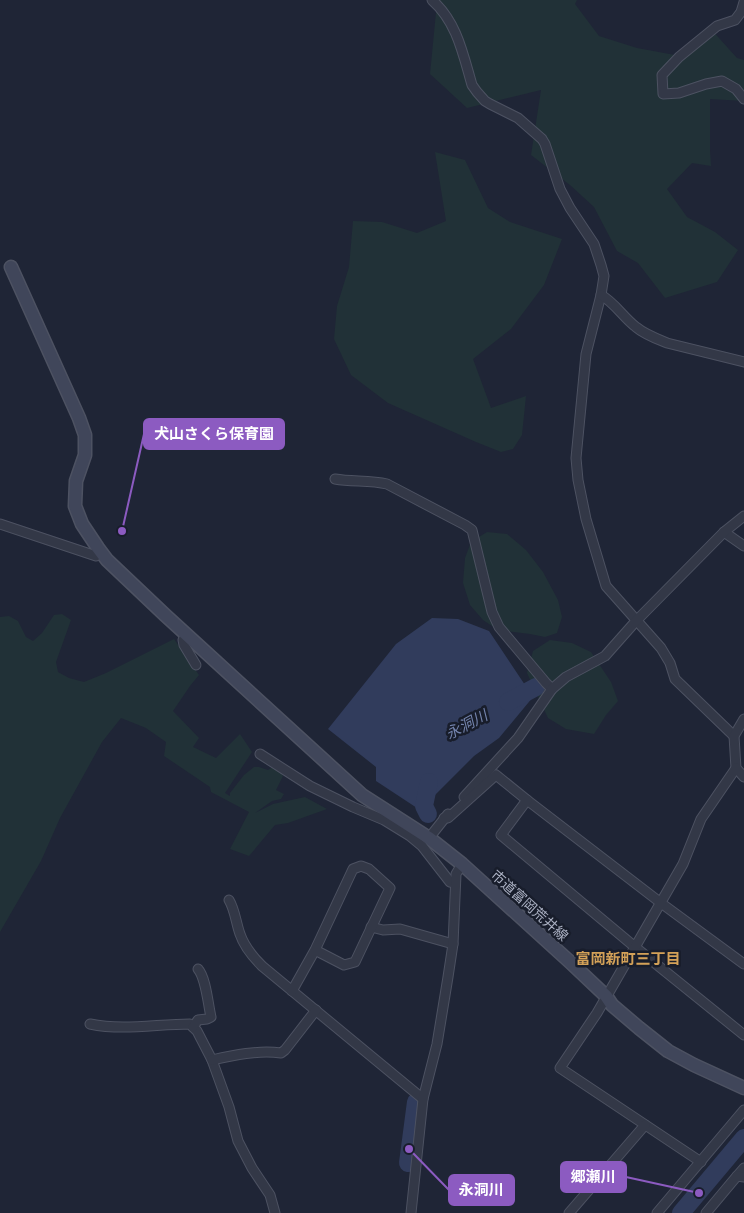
<svg xmlns="http://www.w3.org/2000/svg" width="744" height="1213" font-family="Lato,'Noto Sans JP',sans-serif">
  <style>
    .green { fill: #213137 }
    .water { fill: #313c5c }
    .lines { fill: none; stroke-linecap: round; stroke-linejoin: round }
    .river { stroke: #313c5c; stroke-width: 18 }
    .street-casing { stroke: #4d5262; stroke-width: 11 }
    .secondary-casing { stroke: #4d5262; stroke-width: 15 }
    .street { stroke: #333847; stroke-width: 9 }
    .secondary { stroke: #40465a; stroke-width: 12 }
    .labels { text-anchor: middle; dominant-baseline: central; stroke-width: 5; stroke-linejoin: round; paint-order: stroke }
    .street-label { font-size: 14px; fill: #acb2c4; stroke: #181d2b }
    .water-label { font-size: 15px; font-style: italic; fill: #7484ad; stroke: #181d2b }
    .neighbourhood-label { font-size: 15px; font-weight: bold; fill: #d3a158; stroke: #181d2b }
    .leader { fill: none; stroke: #8c5bc1; stroke-width: 2 }
    .callout-dot { fill: #8c5bc1; stroke: #181d2b; stroke-width: 2 }
    .callout { fill: #8c5bc1; stroke: #8c5bc1; stroke-width: 2 }
    .callout-label { font-size: 15px; text-anchor: middle; font-weight: bold; fill: #fff }
  </style>
  <rect width="100%" height="100%" fill="#1f2536"/>
  <g class="green">
    <path d="M436,0H577L575,4L599,36L637,48L675,55L710,28L737,58L744,60V101L710,99V150L711,166L692,163L667,189L687,217L715,232L738,250L717,282L665,298L638,263L617,251L594,207L570,185L531,155L541,90L467,108L430,74L437,2Z"/>
    <path d="M435,152L465,160L488,208L510,222L562,239L544,285L511,329L473,359L491,408L526,396L522,435L513,449L501,452L476,442L388,403L351,375L334,339L337,306L349,267L353,221L382,222L417,233L446,221Z"/>
    <path d="M487,532L507,534L526,550L543,572L558,600L562,617L557,633L545,637L530,634L498,630L483,620L470,605L463,583L465,558L471,542Z"/>
    <path d="M62,614L71,620L56,662L58,672L69,678L84,682L106,673L174,639L199,675L190,686L173,711L199,738L193,747L216,758L240,734L252,752L225,793L230,796V793L244,775L254,767H259L268,770L274,766L281,770L283,776L276,790L284,794L281,799L272,801L255,813L273,804L305,797L327,809L288,823L275,825L249,856L230,849L249,812L211,792L210,787L164,756L166,742L146,728L121,718L102,742L60,818L41,861L0,932V617L9,616L18,621L26,637L33,641L42,633L54,615Z"/>
    <path d="M550,640L572,643L591,652L611,682L618,701L606,715L594,734L566,729L548,718L527,673L533,651Z"/>
  </g>
  <path class="water" d="M432,618L458,619L489,631L533,697L499,738L474,756L424,806L417,808L376,781V767L328,729L396,644Z"/>
  <g class="lines">
    <g class="river">
      <path d="M508,702L536,687"/>
      <path d="M428,814L424,806L429,782"/>
      <path d="M408,1163L416,1102"/>
      <path d="M681,1213L744,1138"/>
    </g>
    <g class="street-casing">
      <g id="street">
        <path d="M432,0C457,22 463,54 472,85L477,92L485,101L490,104L518,118L542,139L545,144L560,189L570,208L594,244L601,265L604,276L601,295L586,354L576,458L578,480L586,519L606,586L661,648L670,663L675,679L734,736"/>
        <path d="M744,2L741,12L735,20L717,26L679,57L662,75L663,94L679,93L706,84L722,81L736,89L744,99"/>
        <path d="M601,295C615,303 623,317 636,327C644,334 657,339 667,343L744,362"/>
        <path d="M335,479C352,482 370,480 387,484L465,525L472,530L492,612L499,627L546,683L552,689"/>
        <path d="M0,524L96,556L101,552"/>
        <path d="M724,532L744,546"/>
        <path d="M186,634L183,640L184,645L196,665"/>
        <path d="M744,719L734,736L736,768L744,777"/>
        <path d="M260,754L310,786L353,807L384,820L410,836L422,846L450,882L455,883"/>
        <path d="M464,797L518,738L552,689L566,677L605,656L636,621L724,532L744,516"/>
        <path d="M527,800L661,903L744,964"/>
        <path d="M444,818H448L496,775L527,800L501,835L635,947L744,1035"/>
        <path d="M429,838L448,814"/>
        <path d="M229,900C235,910 236,923 240,934C244,946 253,957 262,966L423,1099"/>
        <path d="M371,927L383,930L400,929L453,944"/>
        <path d="M292,991L315,950L353,869L361,866L369,869L390,888L355,962L344,965L315,950"/>
        <path d="M90,1024C123,1031 157,1024 190,1024L197,1031L212,1060L229,1107L238,1141L252,1168L270,1195L275,1213"/>
        <path d="M193,1027L198,1020L207,1019L211,1017C208,1004 206,978 198,969"/>
        <path d="M212,1060C234,1055 258,1050 281,1053L285,1050L316,1010"/>
        <path d="M701,1162L560,1068L597,1013L683,864L701,819L736,768"/>
        <path d="M737,1176L744,1168"/>
        <path d="M411,1213L423,1099L437,1044L448,977L453,944L456,874L462,864"/>
        <path d="M569,1213L645,1125"/>
        <path d="M657,1213L744,1110"/>
        <path d="M706,1213L737,1176L744,1177"/>
      </g>
    </g>
    <g class="secondary-casing">
      <path id="secondary" d="M11,267L79,418L85,435V455L76,481L75,506L82,524L98,548L107,560L165,615L362,795L429,838L462,864L570,962L606,996L612,1005L639,1028L668,1051L694,1065L744,1088"/>
    </g>
    <use href="#street" class="street"/>
    <use href="#secondary" class="secondary"/>
  </g>
  <g class="labels">
    <g class="street-label">
      <text transform="translate(530 905) rotate(42)">市道富岡荒井線</text>
    </g>
    <g class="water-label">
      <text transform="translate(466 724) rotate(-28)">永洞川</text>
    </g>
    <g class="neighbourhood-label">
      <text x="628" y="958">富岡新町三丁目</text>
    </g>
  </g>
  <path class="leader" d="M122 531L144 434M699 1193L626 1177M409 1149L449 1190"/>
  <g class="callout-dot">
    <circle cx="122" cy="531" r="5"/>
    <circle cx="699" cy="1193" r="5"/>
    <circle cx="409" cy="1149" r="5"/>
  </g>
  <g class="callout">
    <rect x="144" y="419" width="140" height="30" rx="5"/>
    <rect x="561" y="1162" width="65" height="30" rx="5"/>
    <rect x="449" y="1175" width="65" height="30" rx="5"/>
  </g>
  <g class="callout-label">
    <text x="214" y="439">犬山さくら保育園</text>
    <text x="593" y="1182">郷瀬川</text>
    <text x="481" y="1195">永洞川</text>
  </g>
</svg>
